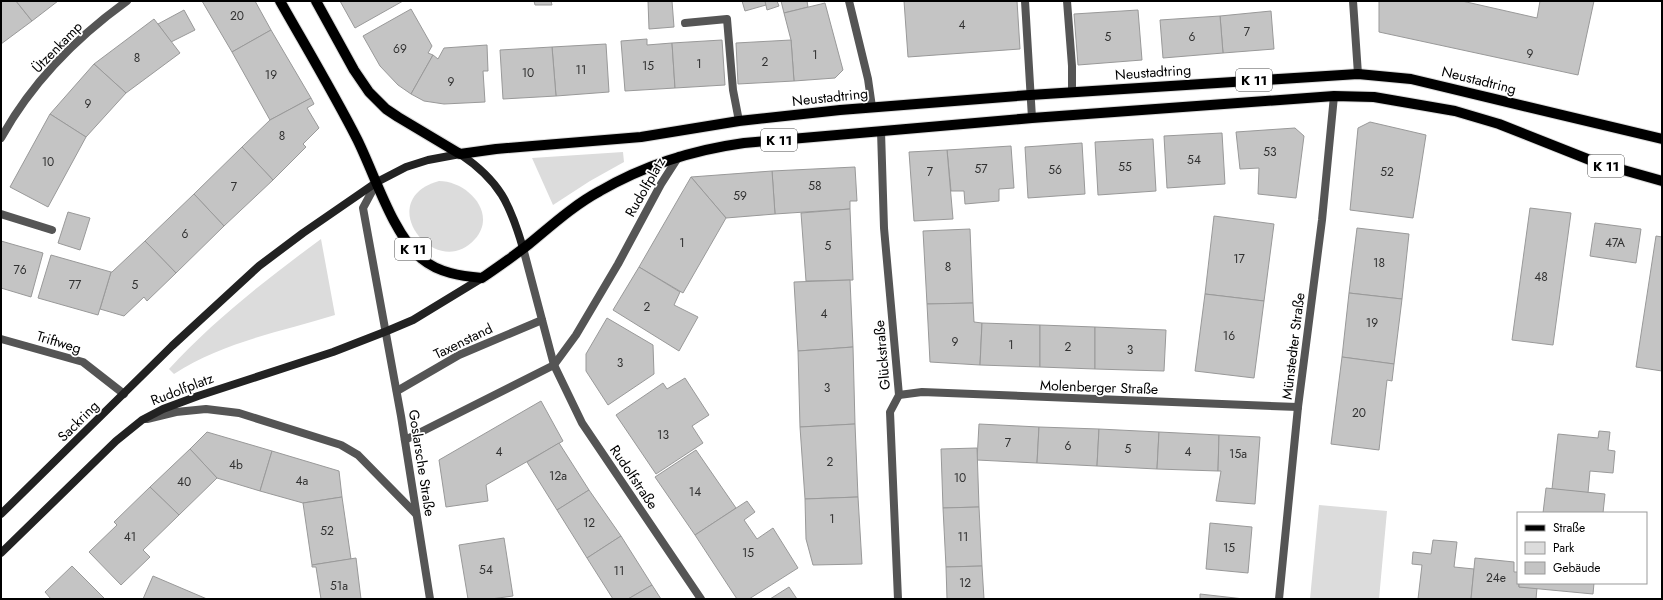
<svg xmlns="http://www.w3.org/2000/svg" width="1663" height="600" font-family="Jost,sans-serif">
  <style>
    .green { fill: #dcdcdc }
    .building { fill: #c4c4c4; stroke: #999 }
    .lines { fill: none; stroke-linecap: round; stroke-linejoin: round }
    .primary-casing { stroke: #dbdbdb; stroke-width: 12 }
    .service { stroke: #555; stroke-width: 8 }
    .minor { stroke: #555; stroke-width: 8 }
    .secondary { stroke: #222; stroke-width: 8 }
    .primary { stroke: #000; stroke-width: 10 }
    .labels { text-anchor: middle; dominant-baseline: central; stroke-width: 3.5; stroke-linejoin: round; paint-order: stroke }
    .number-label { font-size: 12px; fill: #313131 }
    .shield { fill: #fff; stroke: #4c4c4c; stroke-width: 1 }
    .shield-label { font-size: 13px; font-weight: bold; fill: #000 }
    .street-label { font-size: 14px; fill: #000; stroke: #fff }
  </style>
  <rect width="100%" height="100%" fill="#fff"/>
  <g class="green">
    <path d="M623,152L624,162L590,181L553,205L532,158Z"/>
    <path d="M439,181C467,181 498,213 475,239C436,283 371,200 439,181Z"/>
    <path d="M321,239L335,315C280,332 223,342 174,374L169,369C214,320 268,278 321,239Z"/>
    <path d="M1319,505L1387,511L1379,599H1310Z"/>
  </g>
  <g class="building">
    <path d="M1,1H16L32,21L1,44Z"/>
    <path d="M16,1H58L32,21Z"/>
    <path d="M202,1H255L271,30L232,52Z"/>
    <path d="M340,1H403L355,28Z"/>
    <path d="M534,1H551L552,5H535Z"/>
    <path d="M648,1H672L674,27L649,29Z"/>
    <path d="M742,1H765L766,5L745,11Z"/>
    <path d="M765,1H777L779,6L767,10Z"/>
    <path d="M781,1H807L808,7L784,13Z"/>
    <path d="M904,1H1017L1020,49L908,57Z"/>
    <path d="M1379,1H1462L1537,18L1540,1H1594L1578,75L1379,32Z"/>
    <path d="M825,3L843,70L835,78L794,81L791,40L784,13Z"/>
    <path d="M411,9L432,46L428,53L433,55L411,94L398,85L380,66L363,36Z"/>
    <path d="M184,10L195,30L171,42L158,24Z"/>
    <path d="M1138,10L1142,60L1078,65L1074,14Z"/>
    <path d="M1271,11L1274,49L1223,53L1220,16Z"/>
    <path d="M1220,16L1223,53L1163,58L1160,20Z"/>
    <path d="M154,19L180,53L126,93L94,64Z"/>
    <path d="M271,30L311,98L270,120L232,52Z"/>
    <path d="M647,39V45L672,43L675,88L625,91L621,41Z"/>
    <path d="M722,40L725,85L675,88L672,43Z"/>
    <path d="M791,40L794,81L738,84L736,43Z"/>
    <path d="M606,44L609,92L556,96L552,47Z"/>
    <path d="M487,45L488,71H483L485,102L444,104L424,101L411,94L433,55L438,59L444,48Z"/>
    <path d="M552,47L556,96L503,99L500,50Z"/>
    <path d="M94,64L126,93L86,137L50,114Z"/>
    <path d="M311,98L314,104L307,108L319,128L303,144L306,147L273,180L242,147L270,120Z"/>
    <path d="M50,114L86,137L48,207L10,187Z"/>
    <path d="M1370,122L1426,135L1413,218L1350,210L1358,128Z"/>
    <path d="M1295,128L1304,136L1296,198L1258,194L1259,168L1240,169L1236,132Z"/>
    <path d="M1222,133L1225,184L1167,188L1164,136Z"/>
    <path d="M1153,139L1156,191L1098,195L1095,142Z"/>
    <path d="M1082,143L1085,194L1028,198L1025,147Z"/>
    <path d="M1011,146L1014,188L999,189V201L965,204L964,191H951L947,150Z"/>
    <path d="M242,147L273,180L224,226L194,194Z"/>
    <path d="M947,150L953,219L914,221L909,152Z"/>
    <path d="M855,167L857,201H850V209L775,214L772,171Z"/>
    <path d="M772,171L775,214L726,218L691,177Z"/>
    <path d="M691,177L726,218L683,293L639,267Z"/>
    <path d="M194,194L224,226L176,273L145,241Z"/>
    <path d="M1530,208L1571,213L1553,345L1512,340Z"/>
    <path d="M850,209L853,280L806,281L801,213Z"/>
    <path d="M68,212L90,218L80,250L58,243Z"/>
    <path d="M1214,216L1274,224L1264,301L1205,294Z"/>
    <path d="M1595,223L1641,229L1636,263L1590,256Z"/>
    <path d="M1357,228L1409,234L1402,299L1349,293Z"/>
    <path d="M970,229L973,303L927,304L923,231Z"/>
    <path d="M1656,236L1662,237V371L1636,367Z"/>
    <path d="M1,241L43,253L31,297L1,288Z"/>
    <path d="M145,241L176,273L147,301L144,297L124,316L100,309L111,272H112Z"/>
    <path d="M51,255L111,272L98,315L38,298Z"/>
    <path d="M639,267L680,292L674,305L698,317L679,351L613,310Z"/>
    <path d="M850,280L853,347L798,351L794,282Z"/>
    <path d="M1349,293L1402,299L1394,364L1342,357Z"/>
    <path d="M1205,294L1264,301L1254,378L1195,371Z"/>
    <path d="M973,303L974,322L982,323L980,365L930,362L927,304Z"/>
    <path d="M607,318L653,345L654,374L608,405L586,371V354Z"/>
    <path d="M982,323L1040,325V367L980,365Z"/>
    <path d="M1040,325L1095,327V369L1040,367Z"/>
    <path d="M1095,327L1166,330L1164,371L1095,369Z"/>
    <path d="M853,347L855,424L800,427L798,351Z"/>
    <path d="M1342,357L1394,364L1392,381L1387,380L1379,450L1331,444Z"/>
    <path d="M685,378L709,415L692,426L703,443L656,474L616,415L663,383L667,389Z"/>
    <path d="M541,401L563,441L486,485L488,501L446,507L439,460Z"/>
    <path d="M855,424L858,497L805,499L800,427Z"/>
    <path d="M979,424L1039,427L1037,463L977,460Z"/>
    <path d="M1039,427L1099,429L1097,466L1037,463Z"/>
    <path d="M1099,429L1159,432L1157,469L1097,466Z"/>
    <path d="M1599,431L1610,432L1608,450L1615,451L1613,473L1590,471L1588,493L1552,489L1558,434L1598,438Z"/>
    <path d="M207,432L272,451L260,491L217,478L190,449Z"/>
    <path d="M1159,432L1219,435L1218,471L1157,469Z"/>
    <path d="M1219,435L1260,437L1255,504L1216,501L1221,471H1218Z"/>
    <path d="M559,443L589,490L557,510L527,462Z"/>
    <path d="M977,448L979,507L943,508L941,449Z"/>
    <path d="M190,449L217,478L179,515L150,487Z"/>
    <path d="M696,450L736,508L695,535L655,477Z"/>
    <path d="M272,451L339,471L342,497L303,503L260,491Z"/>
    <path d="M150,487L179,515L143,550L150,557L121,585L89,552L117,525L114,522Z"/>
    <path d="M1546,488L1605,494L1603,513H1543Z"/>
    <path d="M589,490L621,536L587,558L557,510Z"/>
    <path d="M342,497L351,559L312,565L303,503Z"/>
    <path d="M858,497L862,564L813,565L806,539L805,499Z"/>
    <path d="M747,501L755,512L744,520L757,539L773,528L798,568L749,599H737L695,535Z"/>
    <path d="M979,507L982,566L946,567L943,508Z"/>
    <path d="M1210,523L1252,527L1248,573L1206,569Z"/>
    <path d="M621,536L652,585L628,599H613L587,558Z"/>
    <path d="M504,538L513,596L491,599H468L459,545Z"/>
    <path d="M1433,540L1457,542L1454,567L1474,569L1471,599H1418L1422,565L1412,564L1413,552L1431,554Z"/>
    <path d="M356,558L361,599H321L316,567H312V565Z"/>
    <path d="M1475,558L1514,562V572H1518L1519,587L1537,588L1536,599H1471Z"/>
    <path d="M72,566L105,599H51L45,592Z"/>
    <path d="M982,566L984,599H947L946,567Z"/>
    <path d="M153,576L207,599H143Z"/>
    <path d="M1519,583H1594L1593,594L1519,587Z"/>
    <path d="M652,585L661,599H628Z"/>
    <path d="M789,587L797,599H770Z"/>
    <path d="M1200,594L1244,599H1200Z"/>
  </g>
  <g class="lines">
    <g class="primary-casing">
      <g id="primary">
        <path d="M280,1C306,47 333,92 357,139C375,175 392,233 422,259C439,273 461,276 482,278C498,267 514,256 529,244C552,225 574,205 600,191C645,165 693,150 744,143L1032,118L1334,96L1374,97L1455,111L1499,124L1595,162L1662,181"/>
        <path d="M316,1L354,70L369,92L386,109L398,117L460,154L496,149L641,137L739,121L840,110L1030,95L1358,74L1411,79L1662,139"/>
      </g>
    </g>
    <g class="service">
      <path d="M1025,1L1032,118"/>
      <path d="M1067,1L1072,66V92"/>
      <path d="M1353,1L1358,74"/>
      <path d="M685,23L727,19L733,90L739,121"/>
      <path d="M1,214L52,230"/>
      <path d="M397,391L459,355L542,320"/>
    </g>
    <g class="minor">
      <path d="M849,1L868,79L872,107"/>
      <path d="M881,131L884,228L899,395L890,412L898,599"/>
      <path d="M1,138C31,84 77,37 127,1"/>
      <path d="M377,182L363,208L401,416L430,599"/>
      <path d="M523,248L554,365L582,423L701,599"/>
      <path d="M1,339L83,362L124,394"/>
      <path d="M899,395L922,392L1298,407"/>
      <path d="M147,419L176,412L206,409L239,413L341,445L358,455L416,514"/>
      <path d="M405,440L554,365L576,335L618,264L661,184L679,156"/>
      <path d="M1279,599L1298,407L1322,220L1334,96"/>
    </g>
    <g class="secondary">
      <path d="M1,514L172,346L259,266L303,233L377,182L406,167L428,160L460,154C500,181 510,204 523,248"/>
      <path d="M1,553L116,441L142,420L163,409L198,396L333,352L387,331L413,320L482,278"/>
    </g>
    <use href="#primary" class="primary"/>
  </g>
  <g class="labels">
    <g class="number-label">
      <text x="237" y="16">20</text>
      <text x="962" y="25">4</text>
      <text x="1247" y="32">7</text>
      <text x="1108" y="37">5</text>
      <text x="1192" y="37">6</text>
      <text x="400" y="49">69</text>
      <text x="1530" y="54">9</text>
      <text x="815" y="55">1</text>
      <text x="137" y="58">8</text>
      <text x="765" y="62">2</text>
      <text x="699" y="64">1</text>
      <text x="648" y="66">15</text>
      <text x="581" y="70">11</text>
      <text x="528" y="73">10</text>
      <text x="271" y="75">19</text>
      <text x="451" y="82">9</text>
      <text x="88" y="104">9</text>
      <text x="282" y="136">8</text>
      <text x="1270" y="152">53</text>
      <text x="1194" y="160">54</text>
      <text x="48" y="162">10</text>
      <text x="1125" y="167">55</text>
      <text x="981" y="169">57</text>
      <text x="1055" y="170">56</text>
      <text x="930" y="172">7</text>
      <text x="1387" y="172">52</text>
      <text x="815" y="186">58</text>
      <text x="234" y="187">7</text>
      <text x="740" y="196">59</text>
      <text x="185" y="234">6</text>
      <text x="682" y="243">1</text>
      <text x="1615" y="243">47A</text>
      <text x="828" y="246">5</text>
      <text x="1239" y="259">17</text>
      <text x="1379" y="263">18</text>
      <text x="948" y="267">8</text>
      <text x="20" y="270">76</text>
      <text x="1541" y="277">48</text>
      <text x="75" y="285">77</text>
      <text x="135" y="285">5</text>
      <text x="647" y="307">2</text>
      <text x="824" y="314">4</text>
      <text x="1372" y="323">19</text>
      <text x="1229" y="336">16</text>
      <text x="955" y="342">9</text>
      <text x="1011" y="345">1</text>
      <text x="1068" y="347">2</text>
      <text x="1130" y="350">3</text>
      <text x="620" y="363">3</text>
      <text x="827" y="388">3</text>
      <text x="1359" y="413">20</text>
      <text x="663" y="435">13</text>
      <text x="1008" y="443">7</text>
      <text x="1068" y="446">6</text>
      <text x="1128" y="449">5</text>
      <text x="499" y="452">4</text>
      <text x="1188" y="452">4</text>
      <text x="1238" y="454">15a</text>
      <text x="830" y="462">2</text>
      <text x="236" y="465">4b</text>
      <text x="558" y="476">12a</text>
      <text x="960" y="478">10</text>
      <text x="302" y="481">4a</text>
      <text x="184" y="482">40</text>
      <text x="695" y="492">14</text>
      <text x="832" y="519">1</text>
      <text x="589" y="523">12</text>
      <text x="327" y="531">52</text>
      <text x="130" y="537">41</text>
      <text x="963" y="537">11</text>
      <text x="1229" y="548">15</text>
      <text x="748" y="553">15</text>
      <text x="486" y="570">54</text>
      <text x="619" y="571">11</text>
      <text x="1496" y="578">24e</text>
      <text x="965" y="583">12</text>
      <text x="339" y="586">51a</text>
    </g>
    <g class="shield">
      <rect x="1236" y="69" width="36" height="22" rx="3"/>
      <rect x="761" y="129" width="36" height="22" rx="3"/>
      <rect x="1588" y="155" width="36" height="22" rx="3"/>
      <rect x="395" y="238" width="36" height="22" rx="3"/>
    </g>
    <g class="shield-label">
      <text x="1254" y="80">K 11</text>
      <text x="779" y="140">K 11</text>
      <text x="1606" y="166">K 11</text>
      <text x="413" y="249">K 11</text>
    </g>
    <g class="street-label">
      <text transform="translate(57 47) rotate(-46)">Ützenkamp</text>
      <text transform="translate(1153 72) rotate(-4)">Neustadtring</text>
      <text transform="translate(1479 80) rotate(14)">Neustadtring</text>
      <text transform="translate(830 97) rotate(-6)">Neustadtring</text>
      <text transform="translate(645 187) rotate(-60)">Rudolfplatz</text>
      <text transform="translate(463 341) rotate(-26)">Taxenstand</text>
      <text transform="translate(59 342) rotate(17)">Triftweg</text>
      <text transform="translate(1293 346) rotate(-83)">Münstedter Straße</text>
      <text transform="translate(882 355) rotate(-95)">Glückstraße</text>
      <text transform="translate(1099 387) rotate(2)">Molenberger Straße</text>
      <text transform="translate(182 389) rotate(-21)">Rudolfplatz</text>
      <text transform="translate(78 421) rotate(-45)">Sackring</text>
      <text transform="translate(422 463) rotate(81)">Goslarsche Straße</text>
      <text transform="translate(634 477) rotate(56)">Rudolfstraße</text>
    </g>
  </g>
  <rect width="1663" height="600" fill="none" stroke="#000000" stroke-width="4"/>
  <rect x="1517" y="512" width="130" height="72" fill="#ffffff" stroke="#999999"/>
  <rect x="1525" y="525" width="20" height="6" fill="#000000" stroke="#999999"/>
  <text x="1553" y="532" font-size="12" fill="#000000">Straße</text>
  <rect x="1525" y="542" width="20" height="12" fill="#dcdcdc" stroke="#999999"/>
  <text x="1553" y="552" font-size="12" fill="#000000">Park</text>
  <rect x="1525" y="562" width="20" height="12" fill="#c4c4c4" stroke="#999999"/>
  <text x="1553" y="572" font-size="12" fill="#000000">Gebäude</text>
</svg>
